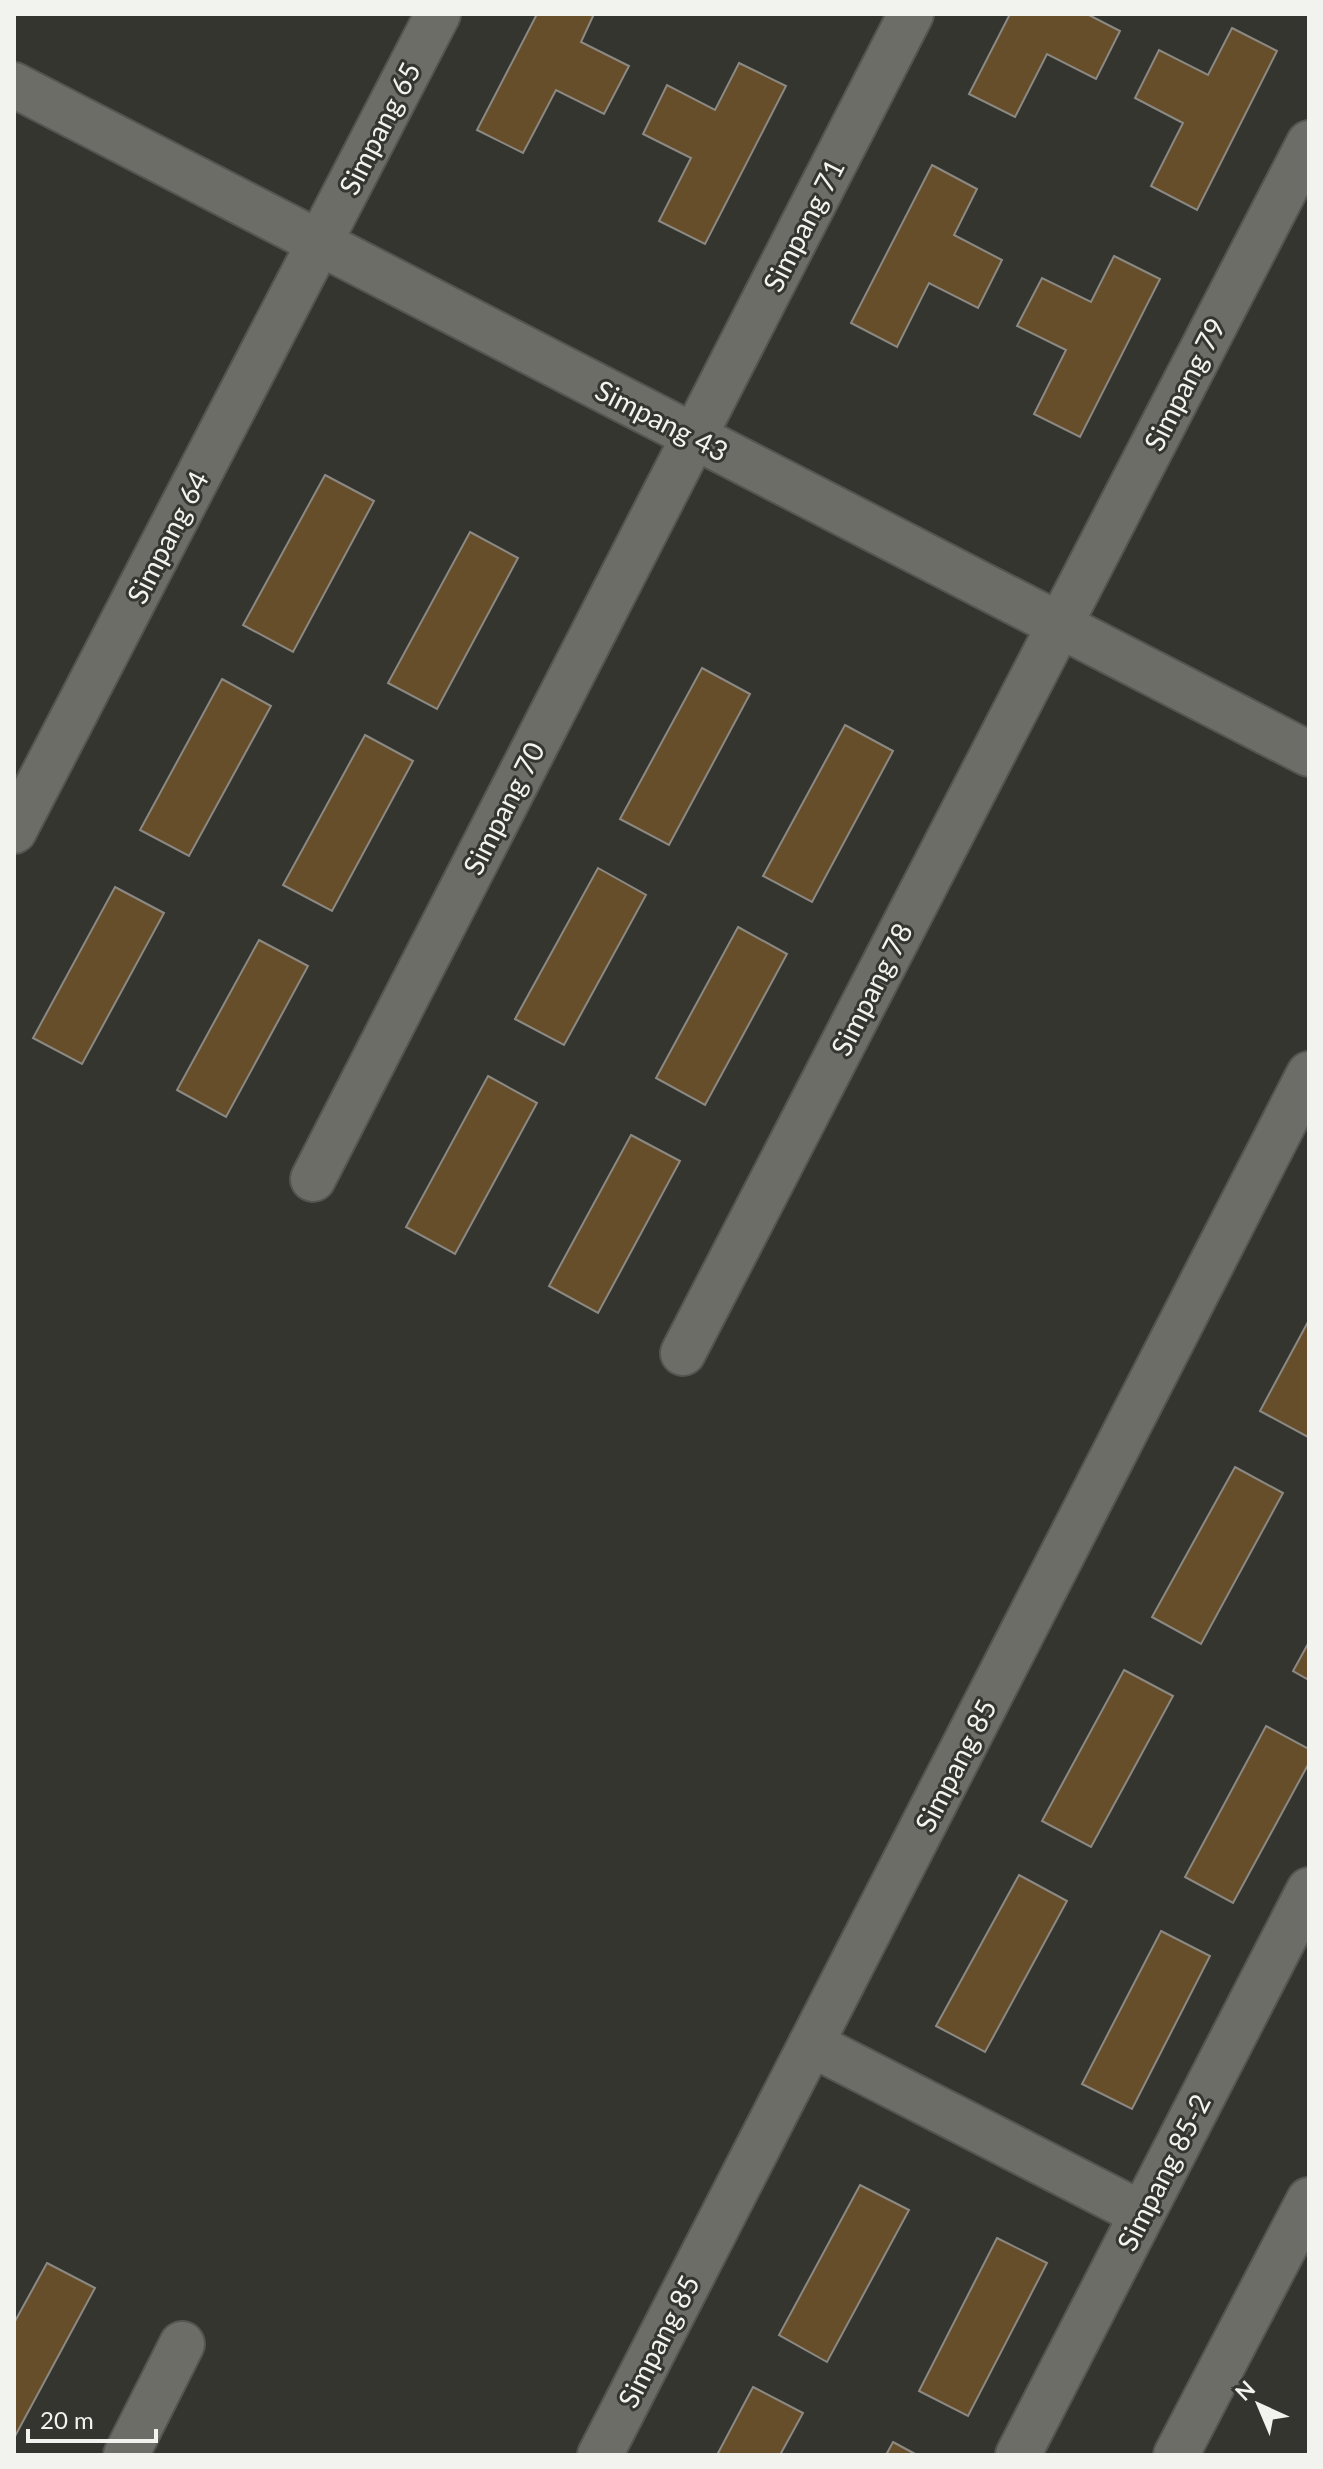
<svg xmlns="http://www.w3.org/2000/svg" width="1323" height="2469" font-family="Lato,sans-serif">
  <style>
    .building { fill: #664e2b; stroke: #8c8984; stroke-width: 2 }
    .lines { fill: none; stroke-linecap: round; stroke-linejoin: round }
    .minor-casing { stroke: #545450; stroke-width: 48 }
    .minor { stroke: #6d6d68; stroke-width: 44 }
    .labels { text-anchor: middle; dominant-baseline: central; stroke-width: 6; stroke-linejoin: round; paint-order: stroke }
    .street-label { font-size: 28px; fill: #f2f2ef; stroke: #353530 }
  </style>
  <rect width="100%" height="100%" fill="#353530"/>
  <g class="building">
    <path d="M537,14H594L581,42L629,66L604,114L556,90L523,153L477,130Z"/>
    <path d="M1010,14H1087L1120,31L1096,79L1047,54L1015,117L969,94Z"/>
    <path d="M1232,28L1277,51L1197,210L1151,186L1183,123L1135,98L1159,50L1208,75Z"/>
    <path d="M739,63L786,86L705,244L659,221L691,158L643,134L667,85L715,110Z"/>
    <path d="M932,165L977,189L954,235L1002,260L978,308L929,283L897,347L851,323Z"/>
    <path d="M1114,256L1160,279L1080,437L1034,414L1066,350L1017,326L1042,278L1091,302Z"/>
    <path d="M325,475L374,501L293,652L243,625Z"/>
    <path d="M470,532L518,558L437,709L388,683Z"/>
    <path d="M702,668L750,694L669,845L620,819Z"/>
    <path d="M222,679L271,706L189,856L140,830Z"/>
    <path d="M845,725L893,751L812,902L763,876Z"/>
    <path d="M365,735L413,761L332,911L283,885Z"/>
    <path d="M598,868L646,895L564,1045L515,1019Z"/>
    <path d="M115,887L164,913L82,1064L33,1038Z"/>
    <path d="M738,927L787,954L705,1105L656,1078Z"/>
    <path d="M259,940L308,966L226,1117L177,1090Z"/>
    <path d="M488,1076L537,1103L455,1254L406,1227Z"/>
    <path d="M631,1135L680,1161L598,1313L549,1286Z"/>
    <path d="M1309,1320V1436L1308,1437L1260,1411Z"/>
    <path d="M1235,1467L1283,1493L1201,1644L1152,1617Z"/>
    <path d="M1309,1642V1680L1293,1671Z"/>
    <path d="M1124,1670L1173,1696L1091,1847L1042,1821Z"/>
    <path d="M1266,1726L1309,1749V1763L1233,1903L1185,1877Z"/>
    <path d="M1019,1875L1067,1901L985,2052L936,2026Z"/>
    <path d="M1161,1931L1210,1956L1132,2109L1082,2084Z"/>
    <path d="M860,2185L909,2210L827,2362L779,2335Z"/>
    <path d="M997,2238L1047,2263L968,2416L919,2391Z"/>
    <path d="M47,2263L95,2288L14,2438V2323Z"/>
    <path d="M753,2387L803,2413L780,2455H717Z"/>
    <path d="M893,2442L917,2455H886Z"/>
  </g>
  <g class="lines">
    <g class="minor-casing">
      <g id="minor">
        <path d="M14,85L1309,754"/>
        <path d="M14,831L438,14"/>
        <path d="M313,1179L911,14"/>
        <path d="M683,1353L1309,143"/>
        <path d="M811,2044L1142,2214"/>
        <path d="M126,2455L182,2344"/>
        <path d="M600,2455L1309,1074"/>
        <path d="M1018,2455L1309,1890"/>
        <path d="M1176,2455L1309,2200"/>
      </g>
    </g>
    <use href="#minor" class="minor"/>
  </g>
  <g class="labels">
    <g class="street-label">
      <text transform="translate(379 128) rotate(-63)">Simpang 65</text>
      <text transform="translate(803 225) rotate(-63)">Simpang 71</text>
      <text transform="translate(1184 384) rotate(-63)">Simpang 79</text>
      <text transform="translate(662 420) rotate(27)">Simpang 43</text>
      <text transform="translate(167 537) rotate(-63)">Simpang 64</text>
      <text transform="translate(503 808) rotate(-63)">Simpang 70</text>
      <text transform="translate(871 989) rotate(-63)">Simpang 78</text>
      <text transform="translate(955 1765) rotate(-63)">Simpang 85</text>
      <text transform="translate(1163 2172) rotate(-63)">Simpang 85-2</text>
      <text transform="translate(658 2341) rotate(-63)">Simpang 85</text>
    </g>
  </g>
  <rect width="1323" height="2469" fill="none" stroke="#f2f2ef" stroke-width="32"/>
  <g transform="translate(1259 2405) rotate(316)" stroke="#353530" stroke-width="6" paint-order="stroke">
  <path d="M0-6L14 30L0 20L-14 30Z" fill="#f2f2ef"/>
  <text y="-12" font-size="22" font-weight="bold" text-anchor="middle" fill="#f2f2ef">N</text>
  </g>
  <path d="M28 2429v12h128v-12" fill="none" stroke="#f2f2ef" stroke-width="4"/>
  <text x="40" y="2429" font-size="24" fill="#f2f2ef" stroke="#353530" stroke-width="6" paint-order="stroke">20 m</text>
</svg>
